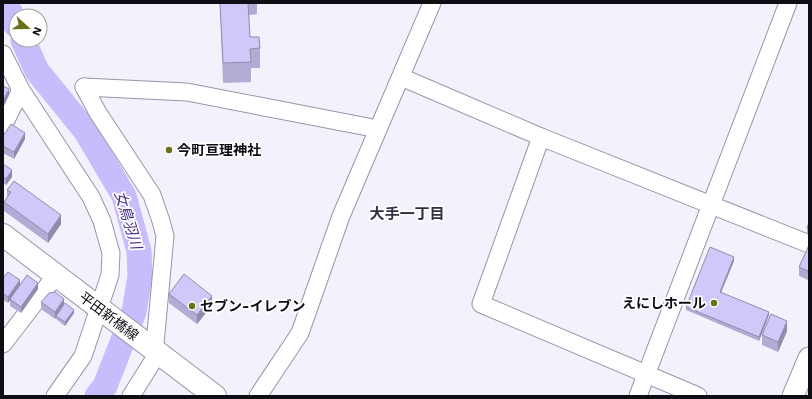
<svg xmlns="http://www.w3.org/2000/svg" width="812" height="399" font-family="'Work Sans','Noto Sans JP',sans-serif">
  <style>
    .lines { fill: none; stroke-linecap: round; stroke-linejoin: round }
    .river { stroke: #c7bdfd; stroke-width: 25 }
    .minor-casing { stroke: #9794aa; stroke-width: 19 }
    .tertiary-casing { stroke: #9794aa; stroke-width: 23 }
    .secondary-casing { stroke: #9794aa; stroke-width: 24 }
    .minor { stroke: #fff; stroke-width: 17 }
    .tertiary { stroke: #fff; stroke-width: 21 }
    .secondary { stroke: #fff; stroke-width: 22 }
    .wall { fill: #b2acd5 }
    .shaded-wall { fill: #918cae }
    .building { fill: #cfc8f8; stroke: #918cae }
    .poi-dot { fill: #6c6f13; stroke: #fff; stroke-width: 1.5 }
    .labels { text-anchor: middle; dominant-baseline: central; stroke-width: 3.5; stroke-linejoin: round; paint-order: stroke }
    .poi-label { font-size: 14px; font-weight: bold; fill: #0f0e15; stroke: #fff; text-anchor: start }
    .street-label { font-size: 14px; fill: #0f0e15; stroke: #fff }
    .neighbourhood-label { font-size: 15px; font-weight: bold; fill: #322f41; stroke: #fff }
    .water-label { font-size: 15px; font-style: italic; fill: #462c84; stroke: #fff }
  </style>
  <rect width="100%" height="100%" fill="#f3f2fc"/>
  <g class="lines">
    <g class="river">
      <path d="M6,3L16,25"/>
      <path d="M23,40L37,71L85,130L124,196L139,251L140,276L134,312L105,386L97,396"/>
    </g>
    <g class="minor-casing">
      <g id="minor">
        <path d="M3,54L21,90L91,197L102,221L111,253L110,275L83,356L55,396"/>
        <path d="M401,77L541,137L809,244"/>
        <path d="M84,87L187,92L378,129"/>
        <path d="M84,87L98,113L152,195L161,221L165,236L155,344L153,349"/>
        <path d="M3,126L21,90"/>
        <path d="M541,137L481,304L698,396"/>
        <path d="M3,344L56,275"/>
        <path d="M131,396L158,353"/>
        <path d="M258,396L300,333L341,216L432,3"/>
        <path d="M638,396L788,3"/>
      </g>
    </g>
    <g class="tertiary-casing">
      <path id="tertiary" d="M793,396L809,358"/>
    </g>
    <g class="secondary-casing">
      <path id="secondary" d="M3,235L215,396"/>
    </g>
    <use href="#minor" class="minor"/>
    <use href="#tertiary" class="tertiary"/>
    <use href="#secondary" class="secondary"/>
  </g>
  <g class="wall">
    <path d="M220,3H257V14L249,15L250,37L260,48V68H251V82L223,83Z"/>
    <path d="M3,136L25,139L14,159L3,153Z"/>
    <path d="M3,164L12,177L6,185L3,183Z"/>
    <path d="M7,190L61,224L48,243L4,211V202L7,197Z"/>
    <path d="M809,222V235L807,234V228Z"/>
    <path d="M809,245V278L808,280L799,276V267Z"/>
    <path d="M734,261L721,292L769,315L759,341L686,310V307Z"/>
    <path d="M3,278L20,286L38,289L21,313L10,306V300L8,303L3,300Z"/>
    <path d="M169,294L212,305L197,324L169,303Z"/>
    <path d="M41,302L64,305L74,313L65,326L56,319V316L55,319L41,309Z"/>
    <path d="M787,331L778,352L762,345V335Z"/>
  </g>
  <g class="shaded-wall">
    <path d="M9,89V95L3,108V101Z"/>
    <path d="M25,133V139L14,159V152Z"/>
    <path d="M12,170V177L6,185V179Z"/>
    <path d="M61,215V224L48,243V234Z"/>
    <path d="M734,257V261L720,295V292Z"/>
    <path d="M4,259V265L3,267V260Z"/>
    <path d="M809,268V278L808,280V271Z"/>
    <path d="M20,280V287L8,303V297Z"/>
    <path d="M38,283V289L21,313V307Z"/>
    <path d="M212,296V305L197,324V315Z"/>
    <path d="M64,299V305L55,319V312Z"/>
    <path d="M74,310V313L65,326V322Z"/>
    <path d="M769,312V315L759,341V337Z"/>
    <path d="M787,321V331L778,352V342Z"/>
  </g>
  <g class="building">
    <path d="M220,3H248L250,37H259L260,48L250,49L251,62L223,63Z"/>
    <path d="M3,86L9,89L3,101Z"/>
    <path d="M11,124L25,133L14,152L3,146V136Z"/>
    <path d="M3,164L12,170L6,179L3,177Z"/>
    <path d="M14,181L61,215L48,234L4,202L11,192L7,190Z"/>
    <path d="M809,222V229L807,228Z"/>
    <path d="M809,245V268L808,271L799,267Z"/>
    <path d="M710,247L734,257L720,292L769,312L759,337L686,307Z"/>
    <path d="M8,272L20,280L8,297L3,293V278Z"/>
    <path d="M184,274L212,296L197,315L169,294Z"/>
    <path d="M27,275L38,283L21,307L10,299Z"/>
    <path d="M55,292L64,299L55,312L41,302L49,293Z"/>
    <path d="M65,303L74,310L65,322L56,316Z"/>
    <path d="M771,314L787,321L778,342L762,335Z"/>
  </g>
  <g class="poi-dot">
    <circle cx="169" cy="150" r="4"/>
    <circle cx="714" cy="303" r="4"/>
    <circle cx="192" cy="306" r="4"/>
  </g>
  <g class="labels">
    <g class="poi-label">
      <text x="177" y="150">今町亘理神社</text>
      <text x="706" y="303" text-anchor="end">えにしホール</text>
      <text x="200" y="306">セブン-イレブン</text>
    </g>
    <g class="street-label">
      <text transform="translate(109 316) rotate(37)">平田新橋線</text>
    </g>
    <g class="neighbourhood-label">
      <text x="407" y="214">大手一丁目</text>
    </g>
    <g class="water-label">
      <text transform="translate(128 220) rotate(73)">女鳥羽川</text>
    </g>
  </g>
  <rect width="812" height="399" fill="none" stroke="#0f0e15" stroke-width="8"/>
  <g transform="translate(28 28) rotate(111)"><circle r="19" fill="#ffffff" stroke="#9f9fa1"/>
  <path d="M0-3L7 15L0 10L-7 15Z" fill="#6c6f13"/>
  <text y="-6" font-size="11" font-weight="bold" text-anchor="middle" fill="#0f0e15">N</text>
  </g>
</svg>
